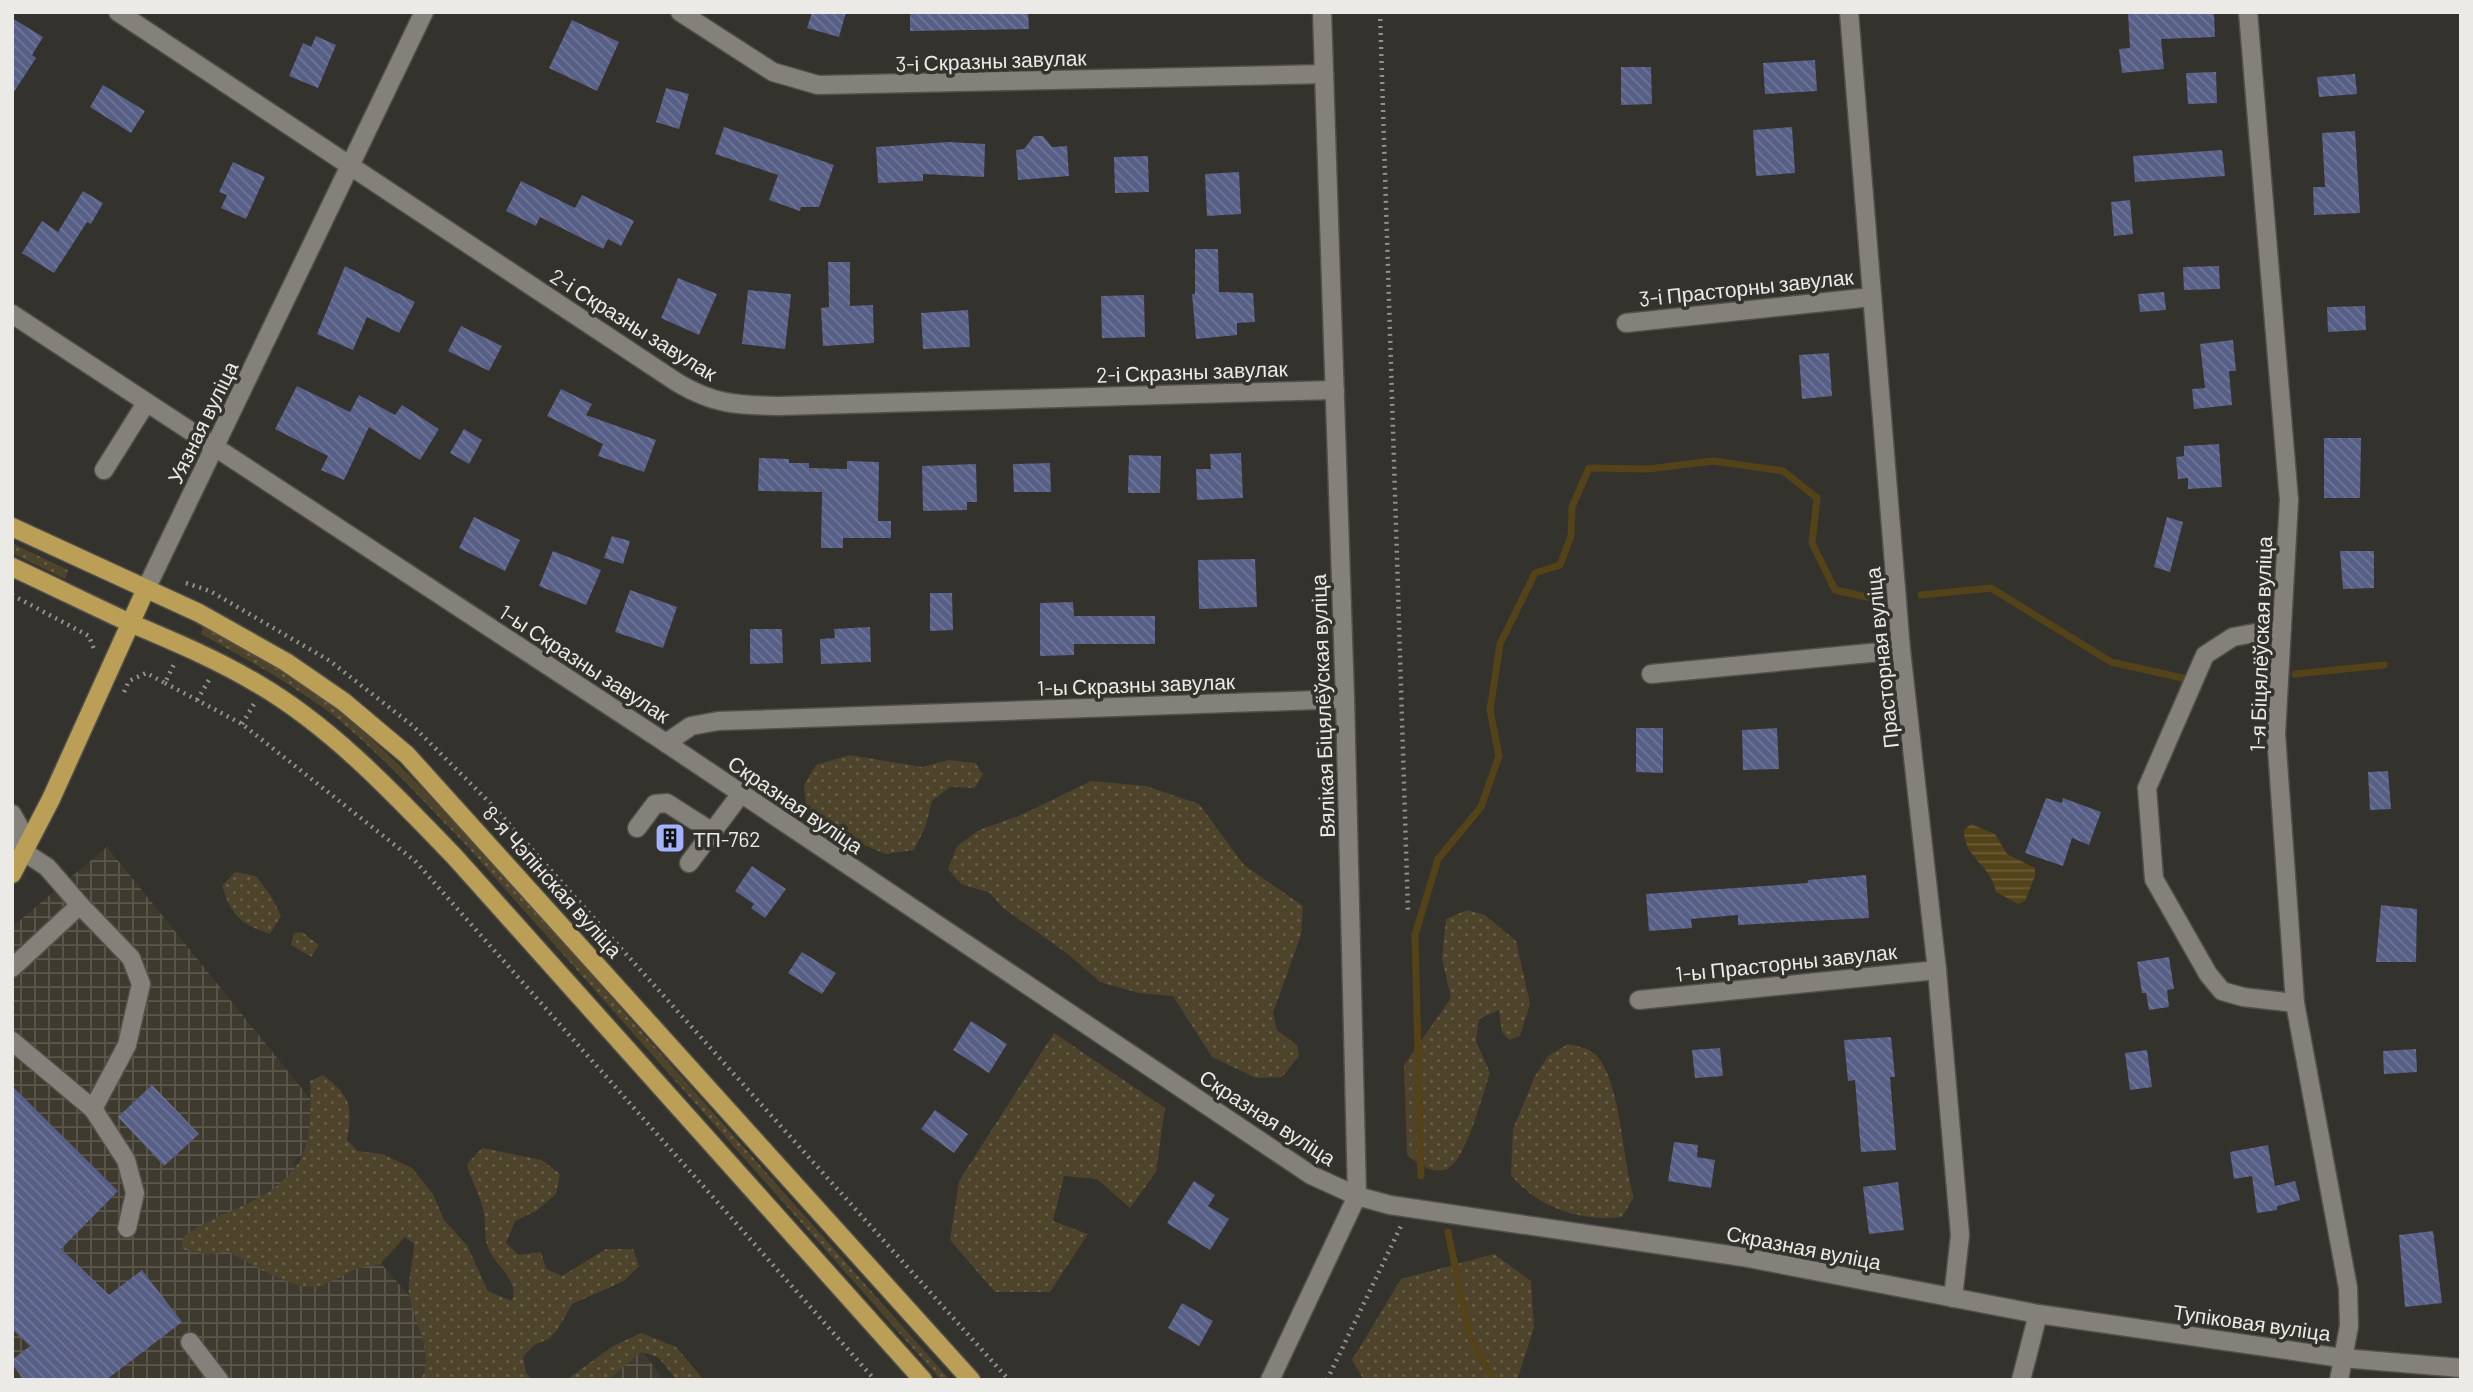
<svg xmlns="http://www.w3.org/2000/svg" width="2473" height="1392" font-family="Barlow,sans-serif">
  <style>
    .industrial { fill: url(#industrial-grid) }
    .grass { fill: url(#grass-dots) }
    .water { fill: url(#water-rules) }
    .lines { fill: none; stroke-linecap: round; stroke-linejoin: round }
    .stream { stroke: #544319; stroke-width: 7 }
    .building { fill: url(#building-back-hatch) }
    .minor-casing { stroke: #52504b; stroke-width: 21 }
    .major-casing { stroke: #52504b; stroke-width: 21 }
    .path { stroke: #91908b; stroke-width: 4.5; stroke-dasharray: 2 5; stroke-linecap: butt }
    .minor { stroke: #84817b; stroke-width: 18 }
    .major { stroke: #bb9f56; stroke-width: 18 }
    .labels { text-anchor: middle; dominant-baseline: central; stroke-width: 7; stroke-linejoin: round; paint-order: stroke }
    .street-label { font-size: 21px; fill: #ebeae6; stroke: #34322c }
    .poi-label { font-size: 21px; fill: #ebeae6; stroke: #34322c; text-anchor: start }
  </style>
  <defs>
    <pattern id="industrial-grid" width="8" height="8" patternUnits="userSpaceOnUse" patternTransform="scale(1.75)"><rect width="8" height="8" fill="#3f3a2e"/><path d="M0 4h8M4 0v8" fill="none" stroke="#5b574c"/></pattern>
    <pattern id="grass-dots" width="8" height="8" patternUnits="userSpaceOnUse" patternTransform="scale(1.75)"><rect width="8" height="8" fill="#4e432b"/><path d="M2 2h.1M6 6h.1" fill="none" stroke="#685e4a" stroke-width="1.8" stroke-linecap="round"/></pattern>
    <pattern id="water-rules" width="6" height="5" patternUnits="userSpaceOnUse" patternTransform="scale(1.75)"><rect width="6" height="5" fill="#544319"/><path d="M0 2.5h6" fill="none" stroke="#6d5e3a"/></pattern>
    <pattern id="building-back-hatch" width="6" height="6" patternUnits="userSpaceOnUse" patternTransform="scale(1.75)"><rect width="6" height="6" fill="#575f86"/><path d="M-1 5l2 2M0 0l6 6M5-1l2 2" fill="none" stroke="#6f7697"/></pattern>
  </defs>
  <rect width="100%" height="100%" fill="#34322c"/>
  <g class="industrial">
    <path d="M107,847L336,1131L292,1162L483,1380H12V927Z"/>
    <path d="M639,1346L663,1380H590Z"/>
  </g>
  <g class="grass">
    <path d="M12,543L68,570L65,579L12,553Z"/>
    <path d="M204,626C251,652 299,677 340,712C387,750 429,795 471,839L950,1380H941L465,844C423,801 381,754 334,716C292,684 247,659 201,634Z"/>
    <path d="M850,755L922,767L949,760L975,763L983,774L975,788L950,787L932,801L925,828L914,850L886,854L839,835L807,812L804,785L816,765Z"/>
    <path d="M1091,781L1146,786L1199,804L1244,865L1303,906L1301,935L1273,1013L1277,1030L1297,1045L1299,1056L1282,1077L1256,1078L1212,1057L1173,996L1139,993L1100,982L1068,954L1003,908L990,893L961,884L948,869L957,846L979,830L1021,815Z"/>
    <path d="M235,872L256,876L271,896L281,916L270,934C240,924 232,916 222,886Z"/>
    <path d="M1467,910L1485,915L1516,941L1530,1004L1520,1036L1509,1040L1502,1032L1499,1010L1479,1019L1476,1041L1490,1073C1483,1093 1466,1161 1447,1169C1431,1175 1418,1163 1407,1155L1404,1065L1451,998L1442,958L1446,919Z"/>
    <path d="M302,932L319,945L311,957L291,945L294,933Z"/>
    <path d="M1054,1033L1165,1108L1156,1172L1130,1208L1097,1179L1064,1176L1053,1221L1088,1234L1050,1292H995L950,1240L959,1181Z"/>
    <path d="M1568,1044C1575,1046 1583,1047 1589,1050C1621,1065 1622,1164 1634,1197L1622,1217C1580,1222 1537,1207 1511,1175L1513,1129L1535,1076L1548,1056Z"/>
    <path d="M323,1075C351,1096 353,1107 347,1140L358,1151L382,1154L412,1168L433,1194L444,1220L467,1245L488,1291L512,1301C519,1279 496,1267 488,1248C483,1235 487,1218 482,1205C478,1190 470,1179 467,1164L482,1148L542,1160L560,1174L556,1194L536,1211L515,1221L506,1243L519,1255L541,1252L546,1269L562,1276L606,1249H633L639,1266L624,1281L572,1304L558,1329L549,1339L534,1345L523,1357L526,1373L533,1380H420C437,1358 412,1317 409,1293C407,1286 414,1256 414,1244L405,1237L380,1264L356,1269L322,1286L303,1287L273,1276L227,1251L209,1255L181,1249L183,1238C201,1223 218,1217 240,1207C306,1177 313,1150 310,1081Z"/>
    <path d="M1494,1254L1531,1281L1534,1328L1518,1377L1512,1380H1364L1352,1360L1401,1279Z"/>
    <path d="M641,1333L676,1347L704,1380H677L658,1357L641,1352L608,1380H566L613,1346Z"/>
  </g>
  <path class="water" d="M1971,824L1995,834L2007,854L2035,868V876L2025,901L2018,904L1996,892C1991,864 1964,859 1964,830Z"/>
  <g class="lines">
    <g class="stream">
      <path d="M1921,595L1991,588L2111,662L2187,679"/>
      <path d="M2295,674L2384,665"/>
      <path d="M1421,1176L1415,935L1438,859L1481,807L1499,756L1490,710L1500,644L1535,573L1560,565L1571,536L1572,507L1589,468L1648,469L1713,461L1783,471L1817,498L1812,543L1835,590L1880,600"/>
      <path d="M1448,1232L1469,1334L1493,1380"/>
    </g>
  </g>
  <g class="building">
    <path d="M812,12H846L839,37L807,28Z"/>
    <path d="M910,12H1028L1029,29L910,31Z"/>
    <path d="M2128,12H2214L2215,37L2161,39L2164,69L2122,73L2119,49L2130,48Z"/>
    <path d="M12,18L43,37L32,55L36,58L12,95Z"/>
    <path d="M572,20L619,42L597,91L549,68Z"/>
    <path d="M316,36L336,45L318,88L289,76L303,43L311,47Z"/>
    <path d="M1815,60L1817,91L1765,94L1763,63Z"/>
    <path d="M1621,67H1651L1652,104L1621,105Z"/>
    <path d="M2216,72L2217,103L2188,104L2186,73Z"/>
    <path d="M2355,74L2357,94L2319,97L2317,77Z"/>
    <path d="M103,85L145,111L131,133L90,107Z"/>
    <path d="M666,88L689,94L679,129L656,122Z"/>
    <path d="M724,127L834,165L819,207H801L800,211L769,200L778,175L715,154Z"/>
    <path d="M1792,127L1795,173L1756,176L1753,130Z"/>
    <path d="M2355,131L2360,213L2314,215L2313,187H2325L2322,133Z"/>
    <path d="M1034,136H1043L1052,147L1067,146L1069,176L1018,180L1016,150L1024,149Z"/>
    <path d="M949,142L985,144L984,177L923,174V181L878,183L876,147Z"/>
    <path d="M2222,150L2225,176L2135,182L2133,156Z"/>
    <path d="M1148,156L1149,192L1115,193L1114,157Z"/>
    <path d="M233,162L265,177L246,219L221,208L227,195L219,192Z"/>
    <path d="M1239,172L1241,214L1207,216L1205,174Z"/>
    <path d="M521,181L575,208L582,195L634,221L621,246L608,239L603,249L540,217L536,226L506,211Z"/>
    <path d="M83,191L103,203L91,224L87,222L54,273L22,253L42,221L58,232Z"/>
    <path d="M2130,200L2133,234L2114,236L2111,202Z"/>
    <path d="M1195,249H1218L1219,292L1253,293L1255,322L1237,323V335L1196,339L1192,294H1195Z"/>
    <path d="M828,262H850V306L873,305L874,343L823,346L821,308L829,307Z"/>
    <path d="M345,266L415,302L399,333L367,317L353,350L317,334Z"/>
    <path d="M2219,266L2220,289L2184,290L2183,267Z"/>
    <path d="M678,278L717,294L699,335L661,318Z"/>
    <path d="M748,290L791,294L785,349L742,344Z"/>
    <path d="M2164,292L2166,310L2140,312L2138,294Z"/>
    <path d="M1144,295L1145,337L1102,338L1101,296Z"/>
    <path d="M2365,306L2366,330L2328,332L2327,307Z"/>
    <path d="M968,310L970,347L923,349L921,313Z"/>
    <path d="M461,326L502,346L489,371L448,351Z"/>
    <path d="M2233,340L2236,371H2229L2232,405L2194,409L2192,389L2205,388L2200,344Z"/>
    <path d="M1829,353L1832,396L1802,399L1799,355Z"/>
    <path d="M297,386L350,412L359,395L395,415L402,405L439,429L420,460L369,427L344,480L321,470L328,456L275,429Z"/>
    <path d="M561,389L592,404L586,415L656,440L644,472L598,456L603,444L547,416Z"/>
    <path d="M464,429L482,440L469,464L450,453Z"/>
    <path d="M2324,438H2361L2360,498H2324Z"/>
    <path d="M2219,444L2222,487L2188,489V478L2178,479L2176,457L2184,456V446Z"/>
    <path d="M1241,453L1243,498L1197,500L1196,469H1211L1210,454Z"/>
    <path d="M1129,455L1161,456L1160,493H1128Z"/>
    <path d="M759,458L789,459V463H809V468L847,469V461L879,462L878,521H891V538H843V548H821L822,492L758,491Z"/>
    <path d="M1050,463L1051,492H1014L1013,464Z"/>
    <path d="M976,464L977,502H967V510L923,511L922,466Z"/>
    <path d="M474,517L520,540L505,571L459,548Z"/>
    <path d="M2167,517L2183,522L2170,572L2154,567Z"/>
    <path d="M612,536L630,541L623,564L604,558Z"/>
    <path d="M553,551L601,570L586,605L539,586Z"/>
    <path d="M2340,551H2374V588L2343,589Z"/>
    <path d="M1255,559L1257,607L1199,609L1198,560Z"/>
    <path d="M630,590L677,607L663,648L615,632Z"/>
    <path d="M930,593H952L953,630L930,631Z"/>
    <path d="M1073,602L1074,616H1155V644H1074V655L1040,656V603Z"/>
    <path d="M870,627L871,662L821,664L820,639L835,638L834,629Z"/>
    <path d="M750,629H782L783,663L750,664Z"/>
    <path d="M1636,728H1663V773L1636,772Z"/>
    <path d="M1777,728L1779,769L1743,770L1742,730Z"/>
    <path d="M2388,771L2391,809L2370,810L2368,772Z"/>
    <path d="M2046,798L2062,803L2063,798L2101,812L2089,845L2072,838L2063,866L2025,853Z"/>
    <path d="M752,866L786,889L765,918L751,908L754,904L735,891Z"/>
    <path d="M1866,875L1869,918L1738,925V915L1691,919L1692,928L1649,931L1646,894L1808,883V880Z"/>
    <path d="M2381,905L2417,909L2416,962H2376Z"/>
    <path d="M802,952L836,973L822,994L788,973Z"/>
    <path d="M2169,957L2174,989L2167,990L2169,1007L2149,1010L2146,993H2142L2137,962Z"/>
    <path d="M971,1021L1007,1044L989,1073L953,1050Z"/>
    <path d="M1891,1037L1895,1077H1890L1896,1150L1861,1152L1855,1080L1848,1081L1844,1040Z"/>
    <path d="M1720,1048L1723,1076L1695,1078L1692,1050Z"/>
    <path d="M2416,1049L2417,1072L2384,1074L2383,1051Z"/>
    <path d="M2147,1050L2152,1087L2130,1090L2125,1053Z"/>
    <path d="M152,1085L199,1134L164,1166L118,1117Z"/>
    <path d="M12,1086L118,1191L61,1249L109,1295L142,1270L182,1322L106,1380H24L12,1364V1360L30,1346L12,1329Z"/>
    <path d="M935,1110L968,1134L954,1153L921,1129Z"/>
    <path d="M1674,1142L1698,1145L1697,1157L1715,1160L1711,1188L1668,1181Z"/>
    <path d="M2268,1145L2275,1186L2295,1181L2300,1200L2277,1206V1210L2257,1213L2252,1176L2234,1179L2230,1152Z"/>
    <path d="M1194,1181L1215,1195L1208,1206L1229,1219L1210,1250L1167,1223Z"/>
    <path d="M1898,1182L1904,1230L1869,1234L1863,1187Z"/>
    <path d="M2433,1231L2442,1303L2405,1307L2399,1235Z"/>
    <path d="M1182,1303L1213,1321L1199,1346L1168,1328Z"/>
  </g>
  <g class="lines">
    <g class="minor-casing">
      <g id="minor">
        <path d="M118,12L678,383C715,405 738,405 779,406L1335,390"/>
        <path d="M680,12L773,72L818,85L1324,74"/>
        <path d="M1849,12L1901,650L1937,970L1960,1235L1953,1298"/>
        <path d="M2248,12L2289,500L2276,734L2295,1003L2348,1288L2349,1326L2339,1380"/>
        <path d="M12,314L666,743L691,726L718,721L1345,699"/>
        <path d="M1626,323L1872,297"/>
        <path d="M104,470L146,403"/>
        <path d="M145,591L424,12"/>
        <path d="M2282,628L2233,637L2205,655L2147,788L2154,879L2208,974L2222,991L2243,997L2295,1003"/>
        <path d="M1651,674L1901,650"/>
        <path d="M666,743L1311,1175L1357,1196L1390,1205L1743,1257L2038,1314L2342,1358L2461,1368"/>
        <path d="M12,814L20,828L24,852L47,867L80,905L12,968"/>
        <path d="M637,828L655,804L667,803L711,831"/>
        <path d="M689,863L740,795"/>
        <path d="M80,905L131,958L141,984L127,1045L93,1109L126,1160L135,1193L127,1228"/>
        <path d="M1639,1000L1937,970"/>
        <path d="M12,1041L93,1109"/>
        <path d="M190,1342L219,1380"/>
        <path d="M1270,1380L1357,1196L1345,699L1322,12"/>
        <path d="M2021,1380L2038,1314"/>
      </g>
    </g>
    <g class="major-casing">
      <g id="major">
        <path d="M12,527L199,613L286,662L344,702L407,755L971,1380"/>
        <path d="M12,567C51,585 89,604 128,622C173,641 216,659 258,684C333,728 394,794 454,856L923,1380"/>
        <path d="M12,874L51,799L145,591"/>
      </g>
    </g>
    <g class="path">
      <path d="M1380,12L1408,912"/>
      <path d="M186,583L210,591L330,661L413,726L493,806L1009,1380"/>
      <path d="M12,595L89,636L95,652"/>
      <path d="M165,683L242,724L415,861L875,1380"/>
      <path d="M124,692L129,681L146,673L165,683L175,662"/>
      <path d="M197,700L209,680"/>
      <path d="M242,724L254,704"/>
      <path d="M1327,1380L1401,1226"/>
    </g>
    <use href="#minor" class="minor"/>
    <use href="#major" class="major"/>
  </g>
  <defs>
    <g id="building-square" transform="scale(1.575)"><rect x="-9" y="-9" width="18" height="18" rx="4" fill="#a3b2fd" stroke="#34322c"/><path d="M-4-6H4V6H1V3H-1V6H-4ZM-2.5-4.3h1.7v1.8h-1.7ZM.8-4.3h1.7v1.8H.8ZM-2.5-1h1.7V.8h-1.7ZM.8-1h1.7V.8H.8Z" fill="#111"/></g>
  </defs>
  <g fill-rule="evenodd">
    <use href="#building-square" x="670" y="838"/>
  </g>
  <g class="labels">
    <g class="street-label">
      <text transform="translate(991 60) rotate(-2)">3-і Скразны завулак</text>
      <text transform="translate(1746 287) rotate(-6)">3-і Прасторны завулак</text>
      <text transform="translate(634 324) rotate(32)">2-і Скразны завулак</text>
      <text transform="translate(1192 371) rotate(-2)">2-і Скразны завулак</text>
      <text transform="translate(202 422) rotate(-64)">Уязная вуліца</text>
      <text transform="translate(2260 644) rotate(-88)">1-я Біцялёўская вуліца</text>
      <text transform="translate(1881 658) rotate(-96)">Прасторная вуліца</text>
      <text transform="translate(585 663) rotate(33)">1-ы Скразны завулак</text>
      <text transform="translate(1136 684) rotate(-2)">1-ы Скразны завулак</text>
      <text transform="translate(1322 706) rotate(-92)">Вялікая Біцялёўская вуліца</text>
      <text transform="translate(796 804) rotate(34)">Скразная вуліца</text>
      <text transform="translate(553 881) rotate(48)">8-я Чэпінская вуліца</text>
      <text transform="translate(1786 962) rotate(-6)">1-ы Прасторны завулак</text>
      <text transform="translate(1268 1117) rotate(33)">Скразная вуліца</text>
      <text transform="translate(1804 1247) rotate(11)">Скразная вуліца</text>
      <text transform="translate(2252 1322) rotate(8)">Тупіковая вуліца</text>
    </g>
    <g class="poi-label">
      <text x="693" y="838">ТП-762</text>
    </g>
  </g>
  <rect width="2473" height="1392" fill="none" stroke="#ebeae6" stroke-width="28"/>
</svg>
